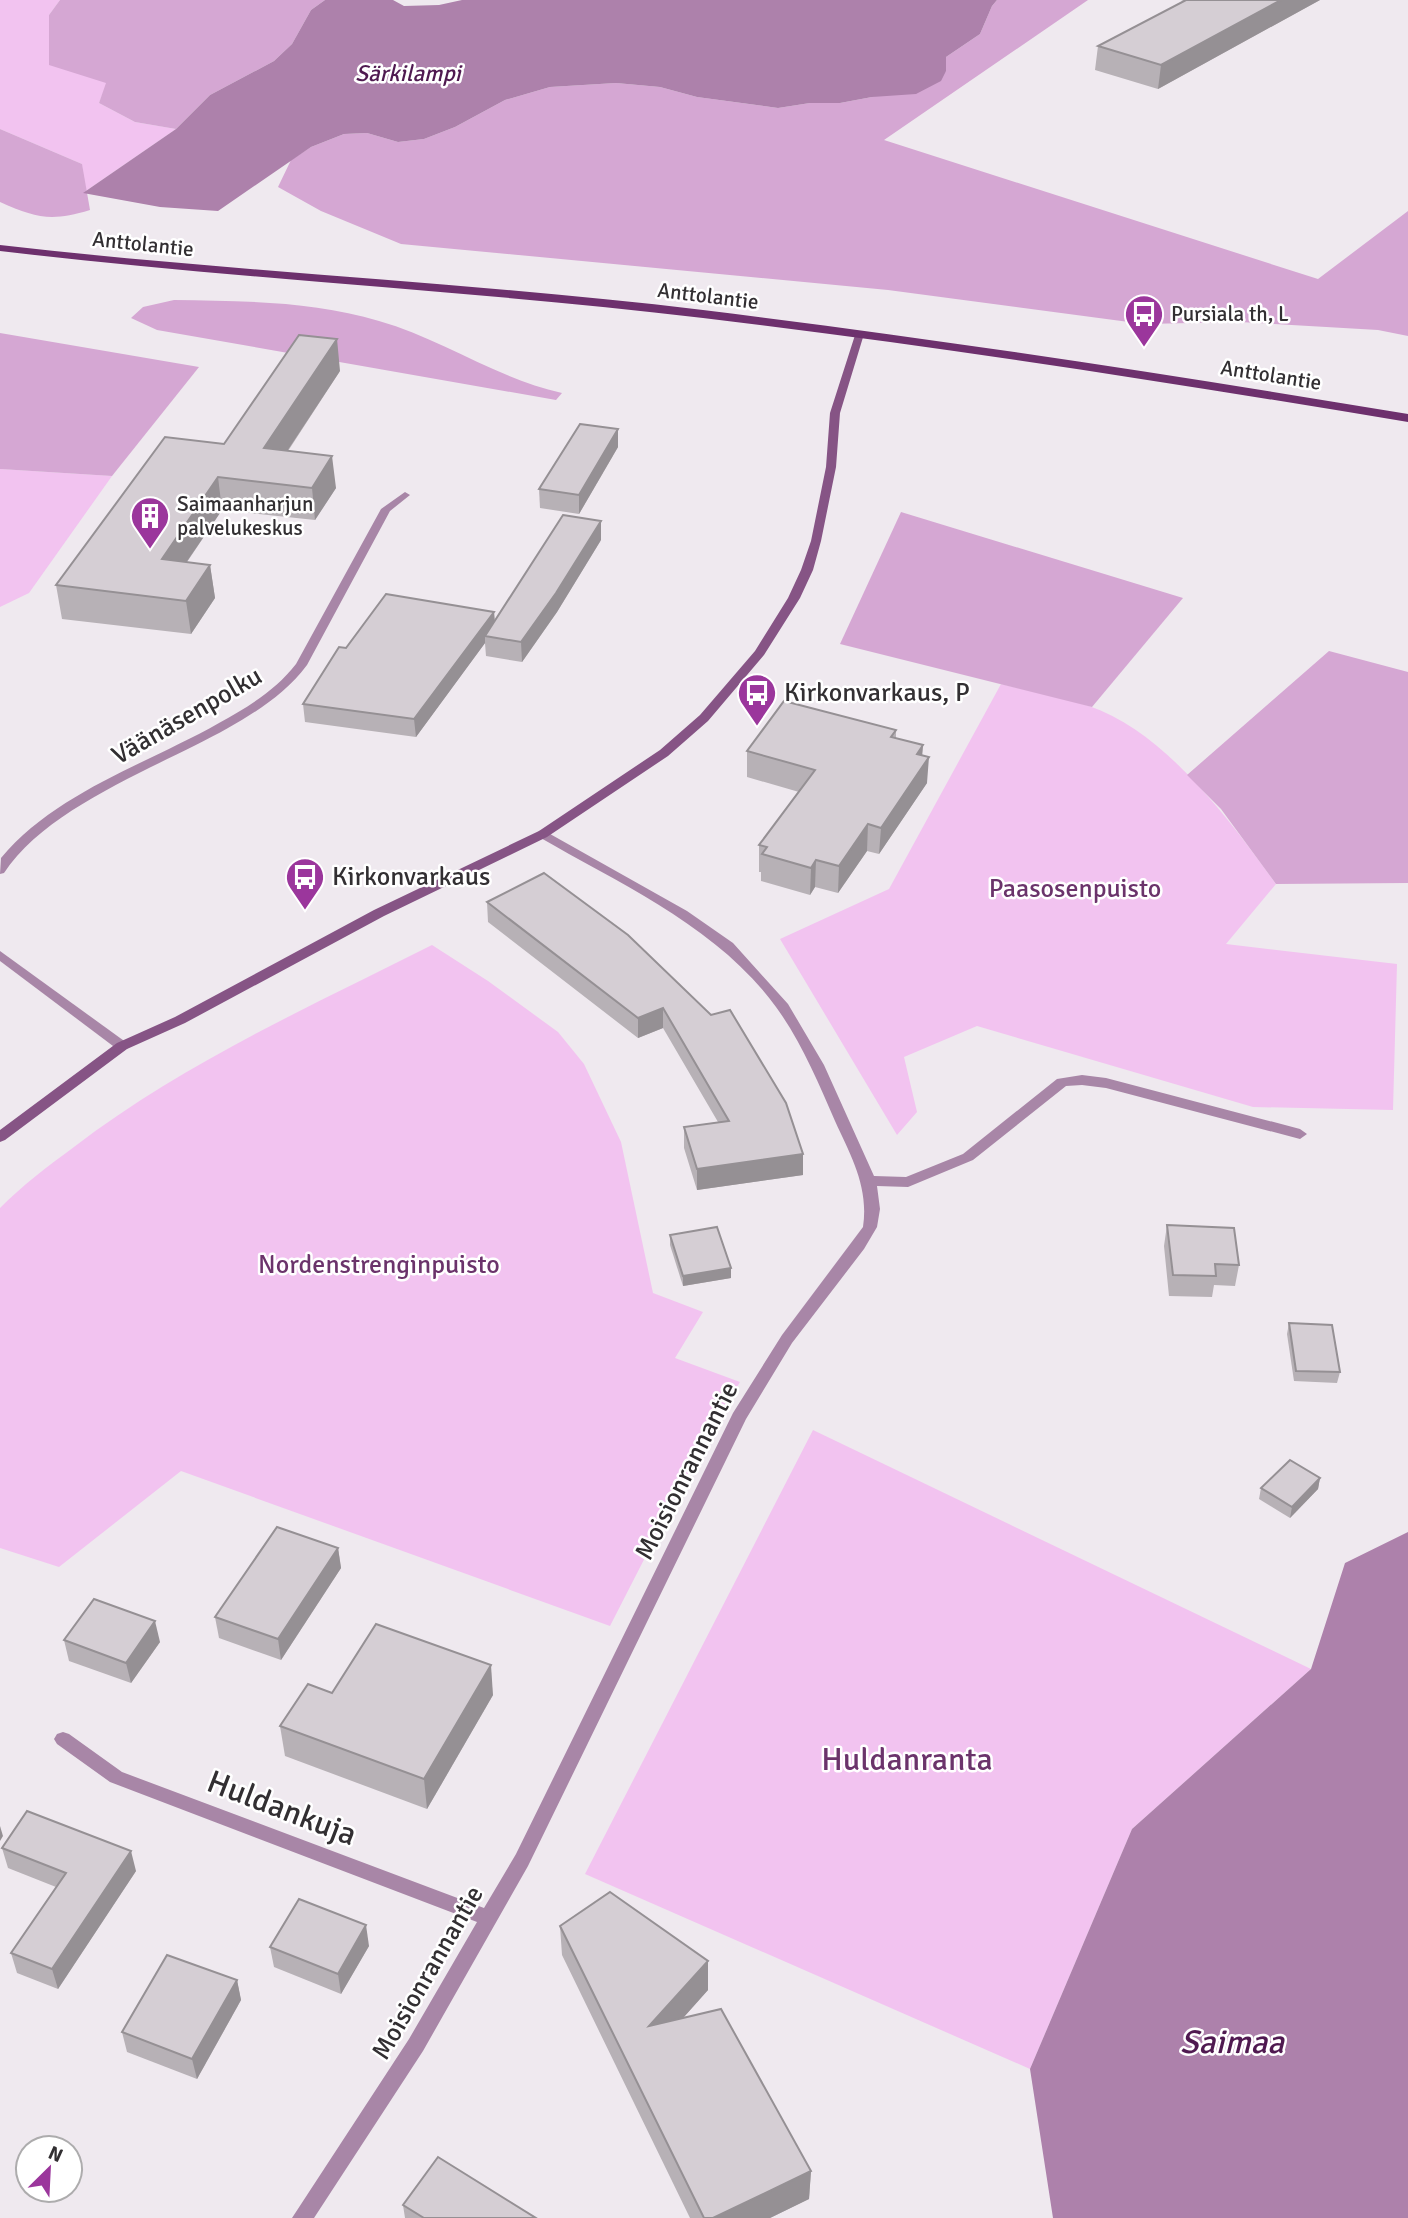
<svg xmlns="http://www.w3.org/2000/svg" width="1408" height="2218" font-family="Signika,sans-serif">
  <style>
    .green { fill: #f2c3f0 }
    .forest { fill: #d5a7d3 }
    .water { fill: #ad81ab }
    .lines { fill: none; stroke-linecap: round; stroke-linejoin: round }
    .street { fill: #a886a7; fill-rule: evenodd }
    .secondary { fill: #865485; fill-rule: evenodd }
    .primary { fill: #6d306d; fill-rule: evenodd }
    .wall { fill: #b7b1b6 }
    .shaded-wall { fill: #959094 }
    .building { fill: #d5ced4; stroke: #959094; stroke-width: 2 }
    .labels { text-anchor: middle; dominant-baseline: central; stroke-width: 5; stroke-linejoin: round; paint-order: stroke }
    .far-street-label { font-size: 21px; fill: #322f32; stroke: #fff }
    .far-poi-label { font-size: 21px; fill: #322f32; stroke: #fff; text-anchor: start }
    .far-water-label { font-size: 23px; font-style: italic; fill: #4f1950; stroke: #fff }
    .poi-label { font-size: 26px; fill: #322f32; stroke: #fff; text-anchor: start }
    .street-label { font-size: 26px; fill: #322f32; stroke: #fff }
    .park-label { font-size: 26px; fill: #6b336b; stroke: #fff }
    .near-park-label { font-size: 32px; fill: #6b336b; stroke: #fff }
    .near-street-label { font-size: 32px; fill: #322f32; stroke: #fff }
    .near-water-label { font-size: 33px; font-style: italic; fill: #4f1950; stroke: #fff }
  </style>
  <rect width="100%" height="100%" fill="#efe9ef"/>
  <g class="green">
    <path d="M0,0H60L49,15L107,83L99,103L135,122L176,129L83,193L82,164L0,129Z"/>
    <path d="M0,469L112,476L29,593L0,607Z"/>
    <path d="M1001,684C1030,691 1061,697 1089,706C1166,732 1231,822 1276,884L1226,944L1397,964L1393,1110L1253,1107L977,1026L904,1057L917,1112L897,1135L780,939L889,889Z"/>
    <path d="M432,945L488,981L558,1032L584,1064L621,1142L653,1293L703,1312L675,1358L740,1382L697,1456L610,1626L181,1471L59,1567L0,1548V1208C23,1185 48,1166 74,1147C184,1063 309,1007 432,945Z"/>
    <path d="M813,1430L1311,1669L1132,1829L1030,2069L585,1874Z"/>
  </g>
  <g class="forest">
    <path d="M60,0H325L311,10L292,44L274,61L210,95L176,129L135,122L99,103L106,83L49,65V15Z"/>
    <path d="M997,0H1088L884,140L1318,279L1408,211V336L1378,330L1240,322L1144,324L888,290L401,244L321,211L278,187L291,160L311,147L344,134L367,133L398,142L424,139L455,127L505,100L550,87L616,83L660,87L697,97L778,108L810,103H840L872,97L946,71V57L980,34L992,6Z"/>
    <path d="M0,129L82,164L90,210C51,222 36,218 0,202Z"/>
    <path d="M174,300C243,301 313,301 379,321C442,339 498,379 562,393L556,400L157,330L131,318L143,307Z"/>
    <path d="M0,333L199,367L112,476L0,469Z"/>
    <path d="M901,512L1183,598L1092,707L840,644Z"/>
    <path d="M1329,651L1408,672V883L1276,884L1221,809L1187,775Z"/>
  </g>
  <g class="water">
    <path d="M325,0H393L404,6L439,5L462,0H997L992,6L980,34L946,57V71L941,81L916,94L872,97L840,103H810L778,108L697,97L660,87L616,83L550,87L505,100L455,127L424,139L398,142L367,133L344,134L311,147L218,211L160,207L83,193L176,129L210,95L274,61L292,44L311,10Z"/>
    <path d="M1408,1532V2218H1053L1030,2069L1132,1829L1311,1669L1345,1563Z"/>
  </g>
  <g class="lines">
    <g class="street">
      <path d="M405,492L410,495L390,511L307,665C286,693 258,711 228,728C159,767 48,806 4,873L0,874L1,858C56,792 147,764 219,723C248,707 276,690 296,664L381,509Z"/>
      <path d="M543,830L687,911L733,943L788,1004L824,1065L874,1176L906,1177L963,1154L1057,1079L1082,1075L1106,1078L1300,1129L1307,1134L1300,1139L1106,1088L1082,1085L1066,1086L973,1160L908,1187L877,1186L880,1209L877,1227L864,1249L792,1343L746,1419L528,1866L423,2051L314,2218H292L409,2039L477,1922L110,1782L57,1744L54,1739L57,1734L63,1732L69,1734L122,1772L484,1908L516,1854L733,1413L782,1335L863,1227C869,1187 851,1156 835,1121C818,1082 801,1041 776,1007C718,927 622,885 539,837L537,834L539,831Z"/>
      <path d="M0,951L127,1043L129,1046L127,1049H117L0,961Z"/>
    </g>
    <path class="secondary" d="M856,332L864,334L840,413L836,467L821,541L813,570L800,598L764,655L708,721L668,756L547,837L384,916L185,1023L127,1049L5,1140L0,1142V1130L117,1043L175,1017L374,910L539,831L660,750L700,715L755,651L788,598L801,570L811,541L826,467L830,413Z"/>
    <path class="primary" d="M0,245C234,272 469,282 703,310C939,339 1174,375 1408,414V422C1174,383 939,346 703,318C469,290 234,279 0,251Z"/>
  </g>
  <g class="wall">
    <path d="M1181,0H1320L1158,89L1095,70L1098,46L1184,1Z"/>
    <path d="M340,371L288,451L336,488L315,520L222,510L187,562L210,565L215,598L191,634L62,619L56,585L224,444Z"/>
    <path d="M618,429V447L579,514L540,508L539,489Z"/>
    <path d="M601,540L557,612L522,662L486,656L485,643L416,737L305,722L303,704L346,648L494,612L495,621Z"/>
    <path d="M896,730V738L923,745L922,756L927,783L879,854L867,851L838,893L815,887L810,895L761,881V872H759V845L799,792L747,777V751Z"/>
    <path d="M544,873L803,1154V1175L697,1190L684,1148V1127L718,1122L663,1028L638,1038L488,922L487,902Z"/>
    <path d="M1167,1225L1239,1265L1235,1286L1214,1285L1212,1297L1169,1296L1164,1246Z"/>
    <path d="M670,1235L731,1268V1278L683,1286L670,1245Z"/>
    <path d="M1289,1323L1340,1372L1337,1383L1294,1381L1287,1334Z"/>
    <path d="M1320,1478L1318,1489L1290,1518L1259,1499L1261,1488Z"/>
    <path d="M338,1548L341,1568L281,1660L219,1638L215,1617Z"/>
    <path d="M64,1640L160,1642L131,1683L69,1661Z"/>
    <path d="M332,1693L493,1695L427,1809L285,1756L280,1726Z"/>
    <path d="M2,1848L136,1871L58,1989L17,1973L11,1953L56,1887L8,1868Z"/>
    <path d="M560,1926L708,1961V1990L683,2018L811,2171L809,2199L770,2218H690L562,1955Z"/>
    <path d="M369,1946L341,1994L274,1967L270,1947Z"/>
    <path d="M237,1980L241,2000L197,2079L127,2052L122,2032Z"/>
    <path d="M403,2205L536,2218H405Z"/>
  </g>
  <g class="shaded-wall">
    <path d="M1281,0H1320L1158,89L1161,65Z"/>
    <path d="M337,339L340,371L268,480L264,448Z"/>
    <path d="M618,429V447L579,514V495Z"/>
    <path d="M332,456L336,488L315,520L312,488Z"/>
    <path d="M218,477L222,510L166,592L162,559Z"/>
    <path d="M601,521V540L557,612L522,662L521,642Z"/>
    <path d="M210,565L215,598L191,634L186,601Z"/>
    <path d="M494,612L495,629L485,636V643L416,737L414,719Z"/>
    <path d="M923,745L921,768L929,757L927,783L879,854L881,828L917,754Z"/>
    <path d="M868,824L867,851L838,893L839,866Z"/>
    <path d="M816,860L815,887L810,895L811,868Z"/>
    <path d="M663,1008V1028L638,1038V1018Z"/>
    <path d="M803,1154V1175L697,1190V1169Z"/>
    <path d="M731,1268V1278L683,1286V1276Z"/>
    <path d="M1320,1478L1318,1489L1290,1518L1292,1507Z"/>
    <path d="M338,1548L341,1568L281,1660L278,1639Z"/>
    <path d="M155,1621L160,1642L131,1683L126,1663Z"/>
    <path d="M491,1665L493,1695L427,1809L424,1779Z"/>
    <path d="M0,1826L3,1836L0,1841Z"/>
    <path d="M131,1851L136,1871L58,1989L52,1969Z"/>
    <path d="M366,1925L369,1946L341,1994L338,1974Z"/>
    <path d="M708,1961V1990L650,2055L649,2026Z"/>
    <path d="M237,1980L241,2000L197,2079L192,2059Z"/>
    <path d="M811,2171L809,2199L770,2218H713Z"/>
  </g>
  <g class="building">
    <path d="M1186,0H1281L1161,65L1098,46Z"/>
    <path d="M299,335L337,339L264,448L332,456L312,488L218,477L162,559L210,565L186,601L56,585L165,437L224,444Z"/>
    <path d="M580,424L618,429L579,495L539,489Z"/>
    <path d="M563,515L601,521L556,593L521,642L485,636Z"/>
    <path d="M386,594L494,612L414,719L303,704L339,647L346,648Z"/>
    <path d="M784,701L896,730L891,737L923,745L917,754L929,757L881,828L868,824L839,866L816,860L811,868L762,854L767,847L759,845L815,770L747,751Z"/>
    <path d="M544,873L628,935L711,1015L730,1010L786,1103L803,1154L697,1169L684,1127L729,1121L663,1008L638,1018L487,902Z"/>
    <path d="M1167,1225L1234,1228L1239,1265L1215,1264L1216,1276L1173,1275Z"/>
    <path d="M717,1227L731,1268L683,1276L670,1235Z"/>
    <path d="M1289,1323L1332,1325L1340,1372L1296,1371Z"/>
    <path d="M1290,1460L1320,1478L1292,1507L1261,1488Z"/>
    <path d="M277,1527L338,1548L278,1639L215,1617Z"/>
    <path d="M94,1599L155,1621L126,1663L64,1640Z"/>
    <path d="M376,1624L491,1665L424,1779L280,1726L308,1684L332,1693Z"/>
    <path d="M27,1811L131,1851L52,1969L11,1953L66,1873L2,1848Z"/>
    <path d="M610,1892L708,1961L649,2026L721,2009L811,2171L713,2218H704L560,1926Z"/>
    <path d="M299,1899L366,1925L338,1974L270,1947Z"/>
    <path d="M167,1955L237,1980L192,2059L122,2032Z"/>
    <path d="M438,2157L536,2218H424L403,2205Z"/>
  </g>
  <defs>
    <g id="bus-pin" transform="scale(2.0125)"><path d="M0 17L-7.5 6A9.5 9.5 0 1 1 7.5 6Z" fill="#9b369c" stroke="#fff"/><path d="M-5-6H5V4H4V6H2V4H-2V6H-4V4H-5ZM-3.5-4V0h7V-4ZM-3.5 1.2v1.5H-2V1.2ZM2 1.2v1.5H3.5V1.2Z" fill="#fff"/></g>
    <g id="building-pin" transform="scale(2.0125)"><path d="M0 17L-7.5 6A9.5 9.5 0 1 1 7.5 6Z" fill="#9b369c" stroke="#fff"/><path d="M-4-6H4V6H1V3H-1V6H-4ZM-2.5-4.3h1.7v1.8h-1.7ZM.8-4.3h1.7v1.8H.8ZM-2.5-1h1.7V.8h-1.7ZM.8-1h1.7V.8H.8Z" fill="#fff"/></g>
  </defs>
  <g fill-rule="evenodd">
    <use href="#bus-pin" x="1144" y="314"/>
    <use href="#building-pin" x="150" y="516"/>
    <use href="#bus-pin" x="757" y="693"/>
    <use href="#bus-pin" x="305" y="877"/>
  </g>
  <g class="labels">
    <g class="far-street-label">
      <text transform="translate(143 244) rotate(6)">Anttolantie</text>
      <text transform="translate(708 296) rotate(7)">Anttolantie</text>
      <text transform="translate(1271 375) rotate(9)">Anttolantie</text>
    </g>
    <g class="far-poi-label">
      <text x="1171" y="314">Pursiala th, L</text>
      <text x="177" y="504">Saimaanharjun<tspan x="177" dy="24">palvelukeskus</tspan></text>
    </g>
    <g class="far-water-label">
      <text x="408" y="73">Särkilampi</text>
    </g>
    <g class="poi-label">
      <text x="784" y="693">Kirkonvarkaus, P</text>
      <text x="332" y="877">Kirkonvarkaus</text>
    </g>
    <g class="street-label">
      <text transform="translate(187 716) rotate(-30)">Väänäsenpolku</text>
      <text transform="translate(687 1471) rotate(-63)">Moisionrannantie</text>
      <text transform="translate(428 1973) rotate(-60)">Moisionrannantie</text>
    </g>
    <g class="park-label">
      <text x="1075" y="889">Paasosenpuisto</text>
      <text x="379" y="1265">Nordenstrenginpuisto</text>
    </g>
    <g class="near-park-label">
      <text x="907" y="1759">Huldanranta</text>
    </g>
    <g class="near-street-label">
      <text transform="translate(282 1808) rotate(21)">Huldankuja</text>
    </g>
    <g class="near-water-label">
      <text x="1232" y="2042">Saimaa</text>
    </g>
  </g>
  <g transform="translate(49 2169) rotate(24)"><circle r="33" fill="#ffffff" stroke="#adacad" stroke-width="2"/>
  <path d="M0-5L12 26L0 18L-12 26Z" fill="#9b369c"/>
  <text y="-10" font-size="19" font-weight="bold" text-anchor="middle" fill="#322f32">N</text>
  </g>
</svg>
